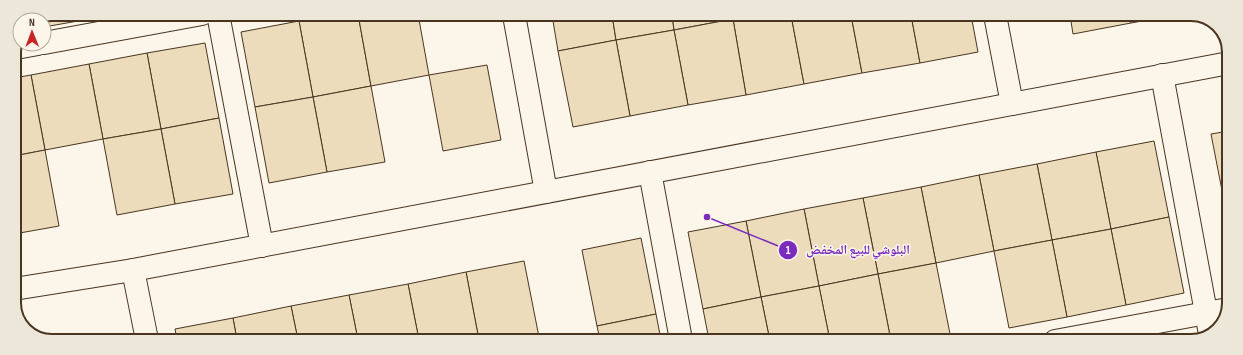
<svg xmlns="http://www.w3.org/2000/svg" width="1243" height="355" font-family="'Sofia Sans Condensed','Noto Naskh Arabic',sans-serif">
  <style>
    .building { fill: #ecdcbc; stroke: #4a3520 }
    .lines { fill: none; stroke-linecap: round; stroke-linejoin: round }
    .minor-casing { stroke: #4a3520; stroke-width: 24 }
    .minor { stroke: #fbf6e9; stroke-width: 22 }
    .rim { fill: none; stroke: #4a3520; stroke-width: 2 }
    .leader { fill: none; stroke: #7b2cbf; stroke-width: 1.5 }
    .callout-dot { fill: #7b2cbf; stroke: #fbf6e9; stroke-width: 1.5 }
    .mark-label { font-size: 12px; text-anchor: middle; font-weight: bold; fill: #fff }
    .callout-label { font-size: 13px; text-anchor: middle; font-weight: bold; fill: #7b2cbf; stroke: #fbf6e9; stroke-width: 3; stroke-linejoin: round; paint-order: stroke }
  </style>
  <rect width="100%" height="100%" fill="#fbf6e9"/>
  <g class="building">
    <path d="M52,14H77L78,21L44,27V20H38Z"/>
    <path d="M77,14H115L78,21Z"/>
    <path d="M336,14H358L371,86L313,97L299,21Z"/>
    <path d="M358,14H418L429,75L371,86Z"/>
    <path d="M552,15H612L616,40L558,51Z"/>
    <path d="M612,15H672L674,30L616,40Z"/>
    <path d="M672,15H732L733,19L674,30Z"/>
    <path d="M732,15H754L733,19Z"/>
    <path d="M754,15H791L804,84L746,95L733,19Z"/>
    <path d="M791,15H851L862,73L804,84Z"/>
    <path d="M851,15H911L920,63L862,73Z"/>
    <path d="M911,15H971L978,52L920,63Z"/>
    <path d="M1070,15H1130L1131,23L1073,34Z"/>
    <path d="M1130,15H1176L1131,23Z"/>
    <path d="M733,19L746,95L688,105L674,30Z"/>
    <path d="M299,21L313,97L255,107L241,32Z"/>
    <path d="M674,30L688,105L630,116L616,40Z"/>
    <path d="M616,40L630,116L573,127L558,51Z"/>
    <path d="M205,43L219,118L161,129L147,53Z"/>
    <path d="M147,53L161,129L103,139L89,64Z"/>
    <path d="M89,64L103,139L45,150L31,75Z"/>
    <path d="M487,65L501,140L443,151L429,75Z"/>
    <path d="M31,75L45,150L14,156V78Z"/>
    <path d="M371,86L385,162L327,172L313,97Z"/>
    <path d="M313,97L327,172L269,183L255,107Z"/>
    <path d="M219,118L233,194L175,204L161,129Z"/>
    <path d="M161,129L175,204L117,215L103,139Z"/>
    <path d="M1229,131L1228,210L1226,211L1211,134Z"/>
    <path d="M1154,141L1169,217L1111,229L1096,152Z"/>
    <path d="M45,150L59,226L14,234V156Z"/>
    <path d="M1096,152L1111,229L1052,240L1037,164Z"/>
    <path d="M1037,164L1052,240L994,251L979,175Z"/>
    <path d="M979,175L994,251L936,263L921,187Z"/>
    <path d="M921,187L936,263L878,274L863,198Z"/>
    <path d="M863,198L878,274L819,286L804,209Z"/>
    <path d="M804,209L819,286L761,297L746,221Z"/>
    <path d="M1169,217L1184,293L1126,305L1111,229Z"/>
    <path d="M746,221L761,297L703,309L688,232Z"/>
    <path d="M1111,229L1126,305L1067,317L1052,240Z"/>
    <path d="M641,238L656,314L597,326L582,250Z"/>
    <path d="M1052,240L1067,317L1009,328L994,251Z"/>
    <path d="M524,261L539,337L523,340H479L466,272Z"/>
    <path d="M936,263L951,339L945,341H891L878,274Z"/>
    <path d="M466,272L479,340H419L408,284Z"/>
    <path d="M878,274L891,341H830L819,286Z"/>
    <path d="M408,284L419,340H358L349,295Z"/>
    <path d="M819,286L830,341H770L761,297Z"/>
    <path d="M349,295L358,340H298L291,306Z"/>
    <path d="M761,297L770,341L709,340L703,309Z"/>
    <path d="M291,306L298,340H237L233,318Z"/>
    <path d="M656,314L661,340H600L597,326Z"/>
    <path d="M233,318L237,340H177L175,329Z"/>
    <path d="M120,335V340H97Z"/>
  </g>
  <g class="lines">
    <g class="minor-casing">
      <g id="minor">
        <path d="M218,14L262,246"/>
        <path d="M514,15L546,192"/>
        <path d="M995,15L1012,104"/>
        <path d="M44,43L202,14"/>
        <path d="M16,48L38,44"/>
        <path d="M1162,75L1210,334"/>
        <path d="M650,172L681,340"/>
        <path d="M133,270L147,340"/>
        <path d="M14,289L133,270L1229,63"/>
        <path d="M1055,341L1228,309"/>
      </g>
    </g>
    <use href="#minor" class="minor"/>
  </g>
  <path d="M0 0H1243V355H0ZM52 21H1191A31 31 0 0 1 1222 52V303A31 31 0 0 1 1191 334H52A31 31 0 0 1 21 303V52A31 31 0 0 1 52 21Z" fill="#ede7d9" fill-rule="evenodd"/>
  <path class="rim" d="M52 21H1191A31 31 0 0 1 1222 52V303A31 31 0 0 1 1191 334H52A31 31 0 0 1 21 303V52A31 31 0 0 1 52 21Z"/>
  <path class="leader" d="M707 217L788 250"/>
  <g class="callout-dot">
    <circle cx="707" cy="217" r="4"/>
    <circle cx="788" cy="250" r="10"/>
  </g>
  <g class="mark-label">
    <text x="788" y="254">1</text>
  </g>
  <g class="callout-label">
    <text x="858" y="254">البلوشي للبيع المخفض</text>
  </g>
  <g transform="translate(32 32) rotate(359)"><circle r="19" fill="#fbf6e9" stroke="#b4a999"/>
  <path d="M0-3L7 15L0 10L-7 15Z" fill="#c62828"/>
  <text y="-6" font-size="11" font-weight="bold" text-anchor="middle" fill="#4a3520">N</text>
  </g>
</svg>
